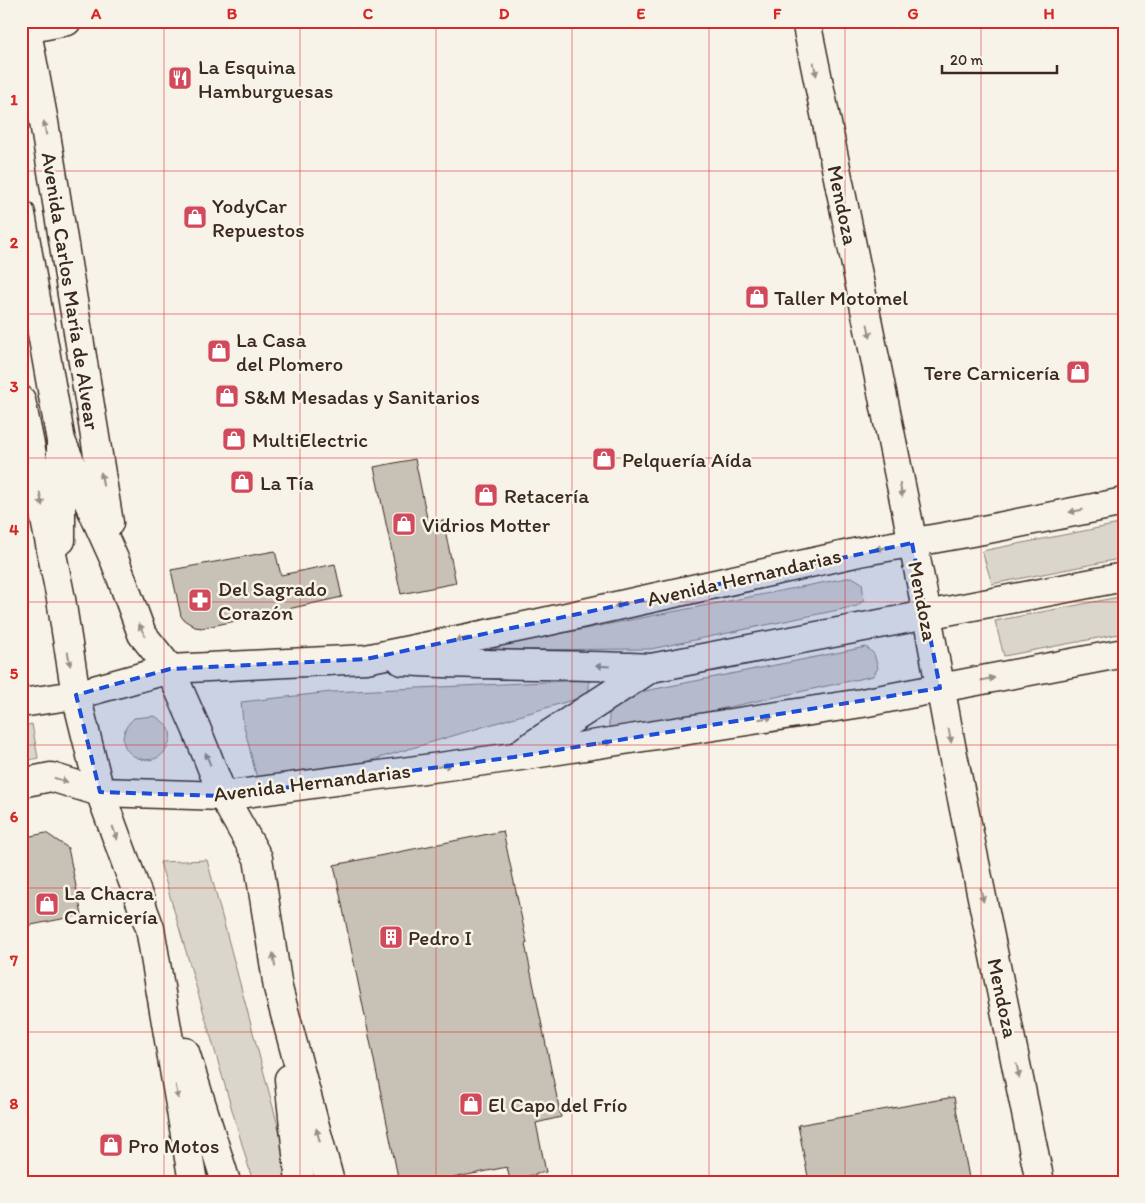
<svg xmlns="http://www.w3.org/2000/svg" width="1145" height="1203" font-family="Itim,sans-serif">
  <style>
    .green { fill: #dbd6cb; stroke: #8b8074 }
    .building { fill: #c8c1b6; stroke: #3b2a1e }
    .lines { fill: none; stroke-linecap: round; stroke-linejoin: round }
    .minor-casing { stroke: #3b2a1e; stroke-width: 31 }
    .major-casing { stroke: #3b2a1e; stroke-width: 31 }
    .minor { stroke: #f7f3e8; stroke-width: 28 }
    .major { stroke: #f7f3e8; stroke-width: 28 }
    .oneway { fill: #998e83 }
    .marked { fill: #1d4ed8; fill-opacity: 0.2; stroke: #1d4ed8; stroke-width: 4; stroke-dasharray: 10 6; stroke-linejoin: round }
    .grid { fill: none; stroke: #d62828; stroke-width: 1; stroke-opacity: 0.55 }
    .labels { text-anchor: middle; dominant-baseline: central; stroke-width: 5; stroke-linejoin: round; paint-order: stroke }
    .poi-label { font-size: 21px; fill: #3b2a1e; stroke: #f7f3e8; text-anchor: start }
    .street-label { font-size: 21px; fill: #3b2a1e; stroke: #f7f3e8 }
    .neatline { fill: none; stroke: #d62828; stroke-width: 2 }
    .grid-label { font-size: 16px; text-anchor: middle; font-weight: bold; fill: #d62828 }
  </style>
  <rect width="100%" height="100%" fill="#f7f3e8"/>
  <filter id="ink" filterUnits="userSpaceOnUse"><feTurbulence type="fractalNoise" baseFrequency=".02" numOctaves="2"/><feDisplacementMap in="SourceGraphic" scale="10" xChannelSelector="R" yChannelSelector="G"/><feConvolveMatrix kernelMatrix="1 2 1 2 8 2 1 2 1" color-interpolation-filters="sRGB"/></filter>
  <g filter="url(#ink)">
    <g class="green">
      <path d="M1124,523V558L992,584L982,551Z"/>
      <path d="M852,577L862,583L864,600L857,606L651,649L476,650Z"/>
      <path d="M1124,596V633L1004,656L995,621Z"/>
      <path d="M866,647L874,654L878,668L873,676L609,733V709L640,692Z"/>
      <path d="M589,680V695L349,767L257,779L243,722L241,702L332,692Z"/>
      <path d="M155,716C159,719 167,724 169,729C172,736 170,741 167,748C155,772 114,756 125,730C126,726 131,721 134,718Z"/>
      <path d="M32,724L38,758L21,762V727Z"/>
      <path d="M207,860L289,1167L290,1182H253L160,862Z"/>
    </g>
    <g class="building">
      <path d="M415,459L428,523L443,520L456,583L401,594L374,467Z"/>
      <path d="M275,551L281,575L335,564L342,597L288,609V610L202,628L195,627L184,620L181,616L171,570Z"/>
      <path d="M503,831L527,943L525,944L561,1117L536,1123L546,1172L510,1180L507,1167L433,1182H399L334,865Z"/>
      <path d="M46,833L68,848L82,915L21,927V838Z"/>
      <path d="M954,1097L969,1178L950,1182H809L798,1125Z"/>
    </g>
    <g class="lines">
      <g class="minor-casing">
        <g id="minor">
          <path d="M806,21L921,583L951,745L1040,1182"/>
          <path d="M21,30L67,21"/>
        </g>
      </g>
      <g class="major-casing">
        <g id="major">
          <path d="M25,21L44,122L109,523"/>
          <path d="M21,214L61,441V540"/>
          <path d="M21,400L61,599L76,695L100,792L150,928L193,1182"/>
          <path d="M61,441L115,561L142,634L170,669L196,728L223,796L258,858L278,988L330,1182"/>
          <path d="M402,661C485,666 568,664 651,668L1124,577"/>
          <path d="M21,703L76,695L170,669L366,659L535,624L859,552L983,530L1124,502"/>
          <path d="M525,750L651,668"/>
          <path d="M21,783L51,777L100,792L223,796L514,757L862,703L1124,653"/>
          <path d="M185,1052L226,1182"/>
          <path d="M289,1079L300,1182"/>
        </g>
      </g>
      <use href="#minor" class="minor"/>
      <use href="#major" class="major"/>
    </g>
    <defs><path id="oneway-solid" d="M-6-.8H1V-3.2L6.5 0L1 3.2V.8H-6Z" transform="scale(1.25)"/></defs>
    <g class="oneway">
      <use href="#oneway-solid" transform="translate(815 69) rotate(78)"/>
      <use href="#oneway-solid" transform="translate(45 128) rotate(-100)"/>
      <use href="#oneway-solid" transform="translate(869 331) rotate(78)"/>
      <use href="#oneway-solid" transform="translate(102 479) rotate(-99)"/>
      <use href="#oneway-solid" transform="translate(901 490) rotate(79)"/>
      <use href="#oneway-solid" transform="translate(41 499) rotate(79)"/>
      <use href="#oneway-solid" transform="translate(1076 511) rotate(169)"/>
      <use href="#oneway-solid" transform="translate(882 548) rotate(170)"/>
      <use href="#oneway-solid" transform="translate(621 605) rotate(167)"/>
      <use href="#oneway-solid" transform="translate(142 630) rotate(-116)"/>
      <use href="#oneway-solid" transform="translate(462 639) rotate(168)"/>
      <use href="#oneway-solid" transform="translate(69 659) rotate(80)"/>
      <use href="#oneway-solid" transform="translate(603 666) rotate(-177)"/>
      <use href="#oneway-solid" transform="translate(988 679) rotate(-11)"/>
      <use href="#oneway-solid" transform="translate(766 718) rotate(-9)"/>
      <use href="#oneway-solid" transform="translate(950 736) rotate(79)"/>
      <use href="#oneway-solid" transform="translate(605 743) rotate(-9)"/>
      <use href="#oneway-solid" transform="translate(208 759) rotate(-111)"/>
      <use href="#oneway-solid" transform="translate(444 766) rotate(-8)"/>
      <use href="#oneway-solid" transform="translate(61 780) rotate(17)"/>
      <use href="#oneway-solid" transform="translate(115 833) rotate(70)"/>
      <use href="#oneway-solid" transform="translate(982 895) rotate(78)"/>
      <use href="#oneway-solid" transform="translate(274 960) rotate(-99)"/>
      <use href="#oneway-solid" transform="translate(1018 1071) rotate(78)"/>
      <use href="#oneway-solid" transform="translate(177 1092) rotate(80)"/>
      <use href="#oneway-solid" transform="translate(318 1135) rotate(-105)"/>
    </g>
  </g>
  <path class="marked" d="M912,543L940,688L514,757L223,796L100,792L76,695L170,669L366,659Z"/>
  <path class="grid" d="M164,21V1182M300,21V1182M436,21V1182M572,21V1182M709,21V1182M845,21V1182M981,21V1182M21,171H1124M21,314H1124M21,458H1124M21,602H1124M21,745H1124M21,888H1124M21,1032H1124"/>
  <defs>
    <g id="restaurant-square" transform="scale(1.25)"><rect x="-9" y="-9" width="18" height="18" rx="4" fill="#d1495b" stroke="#f7f3e8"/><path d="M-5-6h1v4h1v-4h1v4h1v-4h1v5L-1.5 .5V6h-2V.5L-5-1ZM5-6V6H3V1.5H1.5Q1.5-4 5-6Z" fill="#fff"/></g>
    <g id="shop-square" transform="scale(1.25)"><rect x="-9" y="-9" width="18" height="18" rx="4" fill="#d1495b" stroke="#f7f3e8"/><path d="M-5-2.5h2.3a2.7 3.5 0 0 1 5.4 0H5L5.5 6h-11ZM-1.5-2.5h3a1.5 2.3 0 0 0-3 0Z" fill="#fff"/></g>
    <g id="pharmacy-square" transform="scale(1.25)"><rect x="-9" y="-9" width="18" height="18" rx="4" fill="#d1495b" stroke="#f7f3e8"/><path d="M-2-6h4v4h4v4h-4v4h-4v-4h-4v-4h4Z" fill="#fff"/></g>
    <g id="building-square" transform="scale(1.25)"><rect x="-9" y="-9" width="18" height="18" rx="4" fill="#d1495b" stroke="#f7f3e8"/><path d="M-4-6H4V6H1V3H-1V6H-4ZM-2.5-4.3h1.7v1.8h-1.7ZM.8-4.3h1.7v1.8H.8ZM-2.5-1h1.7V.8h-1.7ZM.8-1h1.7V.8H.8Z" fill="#fff"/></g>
  </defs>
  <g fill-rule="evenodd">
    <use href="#restaurant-square" x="180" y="78"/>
    <use href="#shop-square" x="195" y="217"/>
    <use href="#shop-square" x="757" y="297"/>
    <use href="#shop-square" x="219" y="351"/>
    <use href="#shop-square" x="1078" y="372"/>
    <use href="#shop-square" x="227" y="396"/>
    <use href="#shop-square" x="234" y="439"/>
    <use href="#shop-square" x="604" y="459"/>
    <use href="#shop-square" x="242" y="482"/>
    <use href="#shop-square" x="486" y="495"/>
    <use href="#shop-square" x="404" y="524"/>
    <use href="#pharmacy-square" x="200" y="600"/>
    <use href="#shop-square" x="47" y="904"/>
    <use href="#building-square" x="391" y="937"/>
    <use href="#shop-square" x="471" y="1104"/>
    <use href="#shop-square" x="111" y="1145"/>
  </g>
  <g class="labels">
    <g class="poi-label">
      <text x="198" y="66">La Esquina<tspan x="198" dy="24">Hamburguesas</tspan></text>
      <text x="212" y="205">YodyCar<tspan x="212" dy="24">Repuestos</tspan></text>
      <text x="774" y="297">Taller Motomel</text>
      <text x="236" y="339">La Casa<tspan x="236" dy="24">del Plomero</tspan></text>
      <text x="1060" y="372" text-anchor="end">Tere Carnicería</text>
      <text x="244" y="396">S&amp;M Mesadas y Sanitarios</text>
      <text x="252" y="439">MultiElectric</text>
      <text x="622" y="459">Pelquería Aída</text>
      <text x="260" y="482">La Tía</text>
      <text x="504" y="495">Retacería</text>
      <text x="422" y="524">Vidrios Motter</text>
      <text x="218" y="588">Del Sagrado<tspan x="218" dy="24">Corazón</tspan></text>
      <text x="64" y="892">La Chacra<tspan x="64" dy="24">Carnicería</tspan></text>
      <text x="408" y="937">Pedro I</text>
      <text x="488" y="1104">El Capo del Frío</text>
      <text x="128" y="1145">Pro Motos</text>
    </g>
    <g class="street-label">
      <text transform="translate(843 205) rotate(78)">Mendoza</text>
      <text transform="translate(71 291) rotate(81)">Avenida Carlos María de Alvear</text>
      <text transform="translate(744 577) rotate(-13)">Avenida Hernandarias</text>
      <text transform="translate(923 601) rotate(79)">Mendoza</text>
      <text transform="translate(312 782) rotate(-7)">Avenida Hernandarias</text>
      <text transform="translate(1003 998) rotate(78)">Mendoza</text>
    </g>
  </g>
  <rect width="1145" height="1203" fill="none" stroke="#f7f3e8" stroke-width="55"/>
  <path d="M942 65v8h115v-8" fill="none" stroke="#3b2a1e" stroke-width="2.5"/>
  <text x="950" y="65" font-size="15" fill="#3b2a1e" stroke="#f7f3e8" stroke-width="4" paint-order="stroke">20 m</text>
  <rect x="28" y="28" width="1090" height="1148" class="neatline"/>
  <g class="grid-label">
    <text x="96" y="19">A</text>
    <text x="232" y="19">B</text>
    <text x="368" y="19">C</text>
    <text x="504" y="19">D</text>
    <text x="641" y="19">E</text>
    <text x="777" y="19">F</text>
    <text x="913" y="19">G</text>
    <text x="1049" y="19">H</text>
    <text x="14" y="105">1</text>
    <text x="14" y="248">2</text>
    <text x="14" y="392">3</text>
    <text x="14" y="535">4</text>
    <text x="14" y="679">5</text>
    <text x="14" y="822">6</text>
    <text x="14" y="966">7</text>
    <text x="14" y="1109">8</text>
  </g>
</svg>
